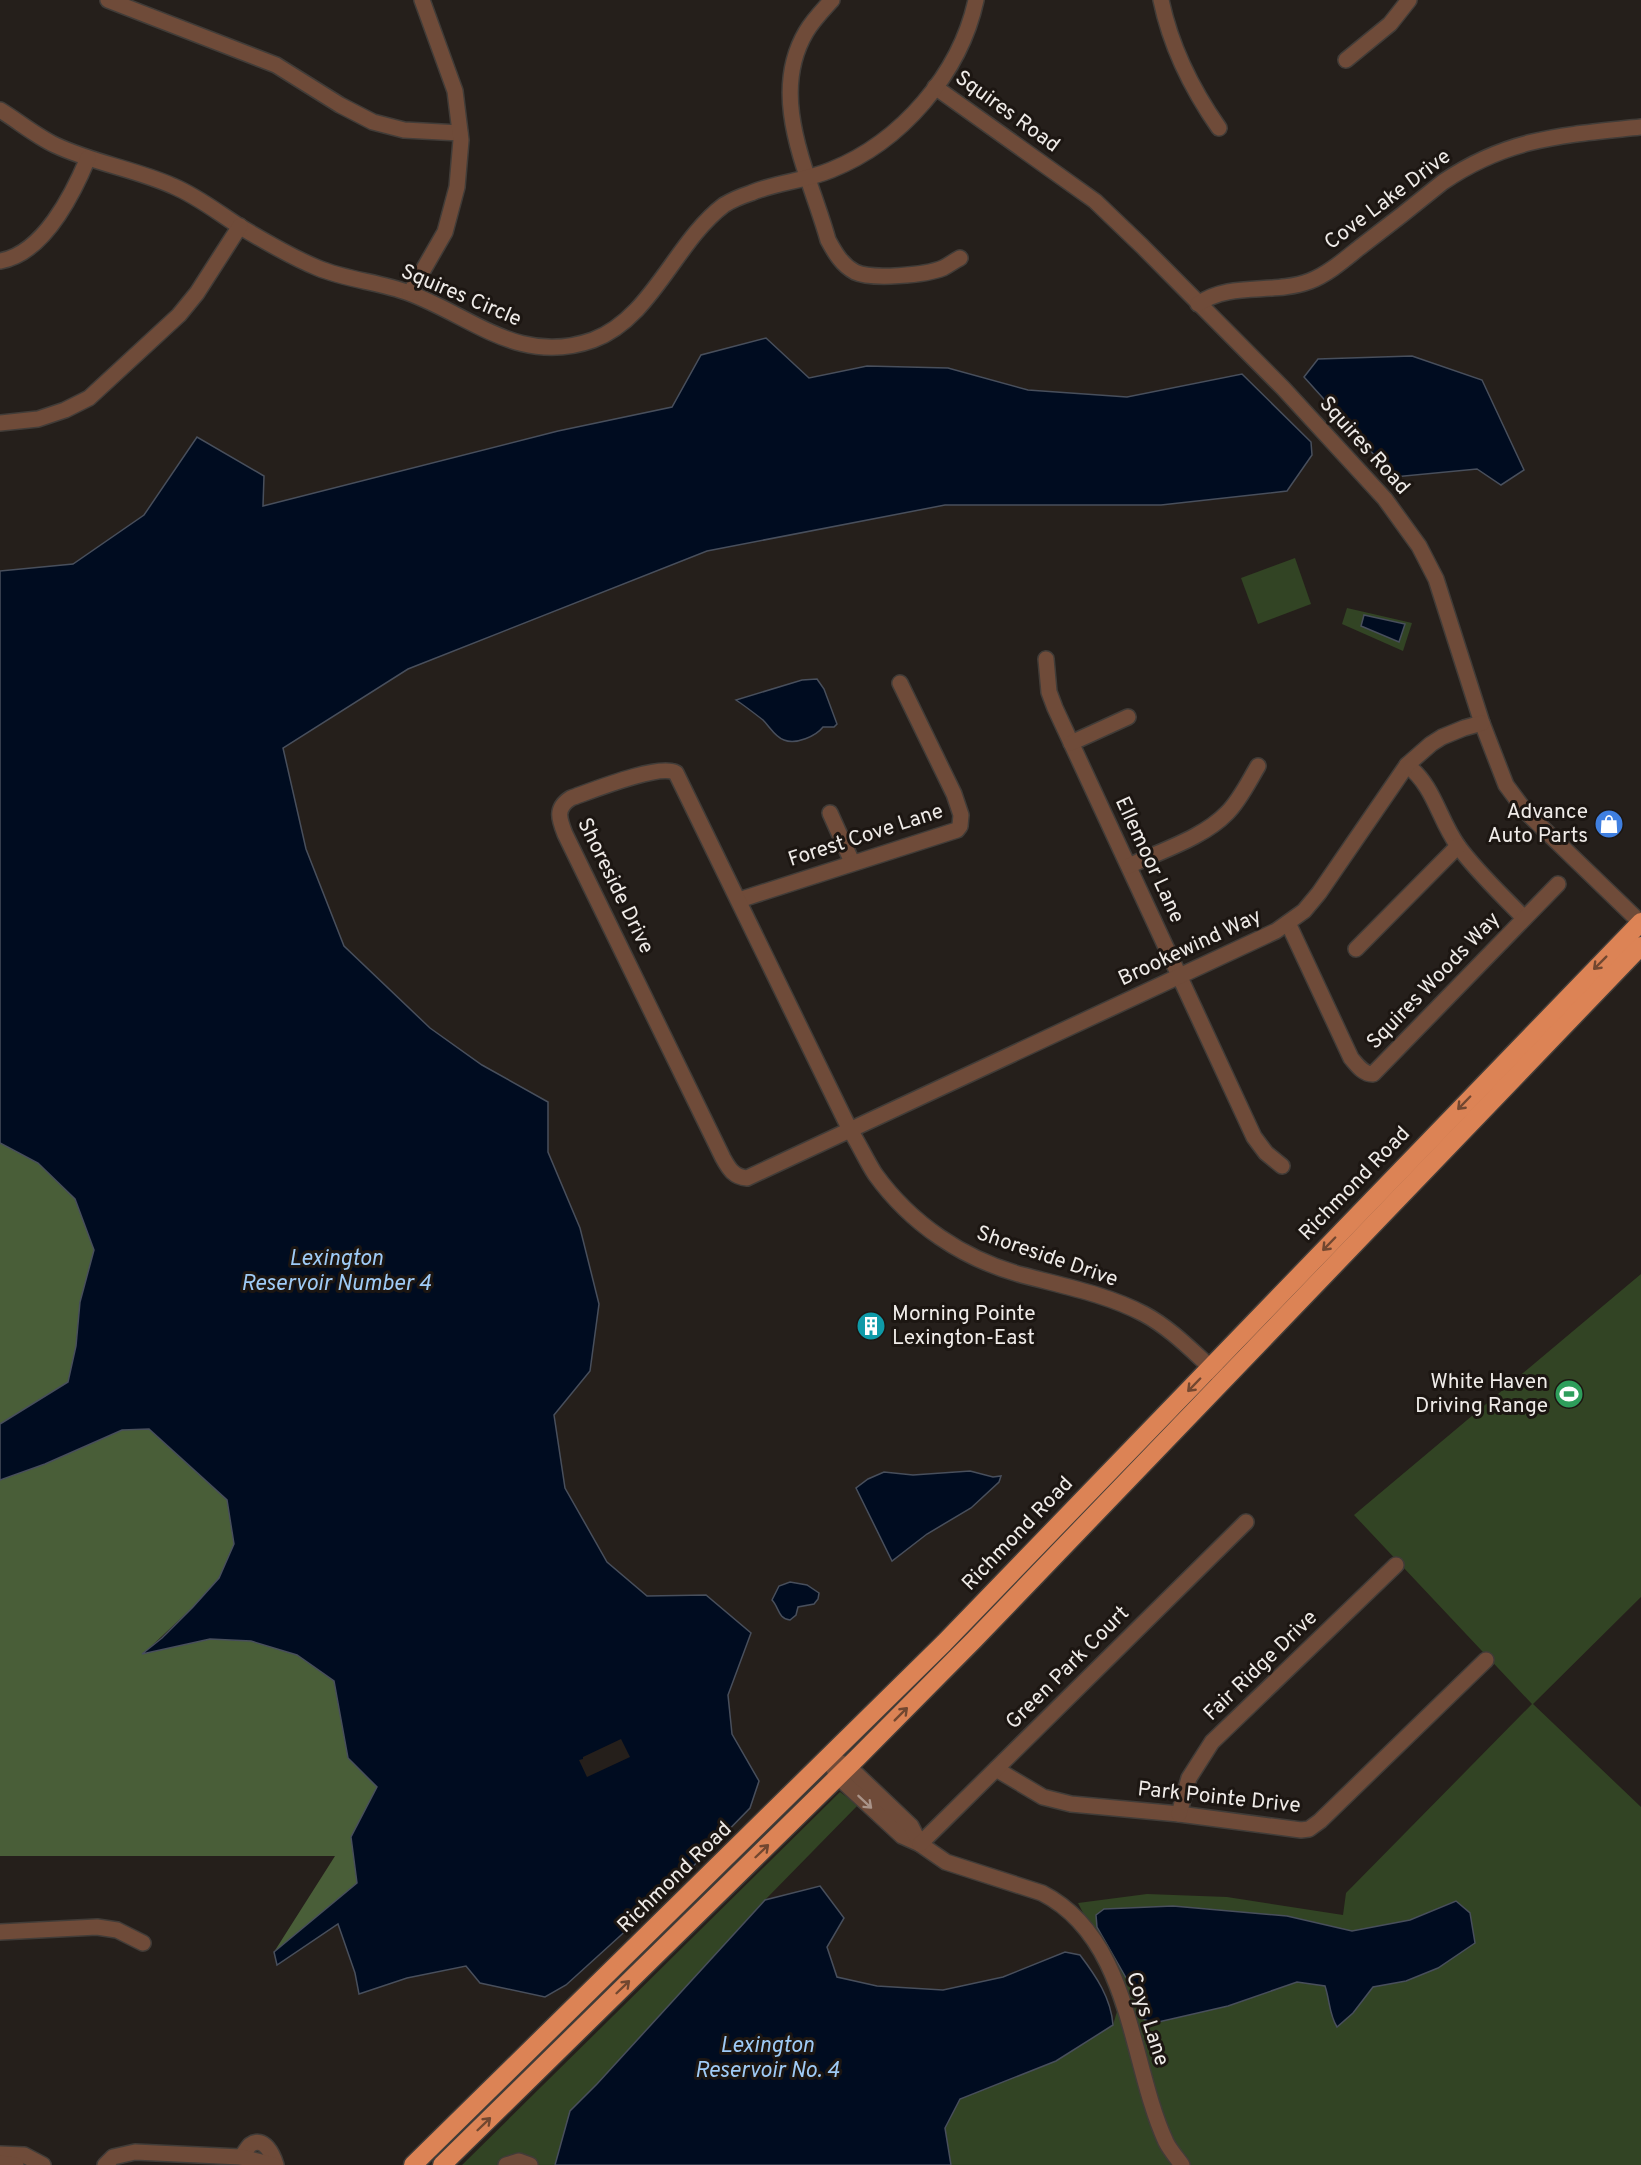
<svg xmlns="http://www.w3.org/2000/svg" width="1641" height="2165" font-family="Overpass,sans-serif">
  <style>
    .green { fill: #324424 }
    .forest { fill: #495e38 }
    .water { fill: #000c20; stroke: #484f5c; stroke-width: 1.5 }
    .pier { fill: #251f1b }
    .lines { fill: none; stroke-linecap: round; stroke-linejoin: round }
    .minor-casing { stroke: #413c38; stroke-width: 18 }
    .highway-casing { stroke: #413c38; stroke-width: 21 }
    .minor { stroke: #6f4b39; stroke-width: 15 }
    .highway { stroke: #dc8355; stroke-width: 18 }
    .oneway { stroke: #724730 }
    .oneway2 { stroke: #a99388 }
    .labels { text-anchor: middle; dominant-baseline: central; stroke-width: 6; stroke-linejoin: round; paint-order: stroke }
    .street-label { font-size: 21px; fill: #efebe8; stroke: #1c1612 }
    .poi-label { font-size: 21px; fill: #efebe8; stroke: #1c1612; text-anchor: end }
    .water-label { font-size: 22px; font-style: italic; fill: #9fcbf6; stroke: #1c1612 }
  </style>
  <rect width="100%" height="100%" fill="#251f1b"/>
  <g class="green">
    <path d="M1295,558L1311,604L1258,624L1241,578Z"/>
    <path d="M1347,608L1412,623L1403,651L1342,624Z"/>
    <path d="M1641,1274V1597L1533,1704L1641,1807V2165H951L945,2128L960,2099L1056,2061L1113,2025L1123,1991L1078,1903L1147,1894L1227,1897L1343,1915L1346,1893L1532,1704L1354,1515Z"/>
    <path d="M840,1792L858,1805L765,1900L597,2084L570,2111L555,2165H462Z"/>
  </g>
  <g class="forest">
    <path d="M0,1143L38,1163L75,1199L94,1250L80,1302L76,1346L68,1382L0,1424Z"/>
    <path d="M149,1429L227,1500L234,1544L219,1578L193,1607L144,1653L210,1639L251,1641L297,1655L334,1681L348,1758L377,1787L351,1837L357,1883L274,1952L335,1856H0V1480L45,1464L122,1430Z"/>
  </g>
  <g class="water">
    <path d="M766,338L809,378L867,366L948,368L1028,390L1127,397L1242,374L1311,442L1312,455L1287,491L1161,505H945L707,551L408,669L283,748L306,849L344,946L430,1028L482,1065L548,1102V1152L580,1228L599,1304L590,1371L554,1415L565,1488L607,1562L647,1596L706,1595L751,1633L728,1695L732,1734L759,1781L750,1808L663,1897L566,1985L545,1997L480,1983L466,1966L407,1978L359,1994L355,1973L338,1924L277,1965L274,1952L357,1883L351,1837L377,1787L348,1758L334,1681L297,1655L251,1641L210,1639L142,1654L162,1638L193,1607L219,1578L234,1544L227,1500L149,1429L122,1430L45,1464L0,1480V1424L68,1382L76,1346L80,1302L94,1250L75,1199L38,1163L0,1143V571L73,564L144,515L197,437L264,476L263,506L558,431L672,407L701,355Z"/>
    <path d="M1412,356L1482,380L1524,470L1501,485L1477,469L1394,477L1304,377L1318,359Z"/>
    <path d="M1364,615L1405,624L1399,642L1361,626Z"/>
    <path d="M817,679L824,689L837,724L834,727H823C816,736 796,745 784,740C775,737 770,727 763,720C754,713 745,706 736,700L802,680Z"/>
    <path d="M970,1471L993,1477L1001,1476L999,1482L971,1508L927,1534L892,1561L856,1488L868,1479L884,1472L913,1475Z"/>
    <path d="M790,1582L807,1585L819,1593L818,1599L814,1604L798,1607L796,1615L790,1620C778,1619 779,1607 772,1600L779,1586Z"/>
    <path d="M820,1886L844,1918L827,1947L837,1977L877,1986L943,1990L1003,1977L1065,1952L1080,1955C1096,1976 1111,1998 1113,2025L1056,2061L960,2099L945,2128L951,2165H555L570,2111L597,2084L765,1900Z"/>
    <path d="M1456,1901L1470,1913L1475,1943L1438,1968L1406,1981L1373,1987L1353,2013L1337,2027C1329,2014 1330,2001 1325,1986L1297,1982L1228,2006L1154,2023L1143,2019L1129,1983L1097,1927L1096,1915L1104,1909L1173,1906L1287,1916L1352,1931L1410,1920Z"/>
  </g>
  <path class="pier" d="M621,1739L630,1757L587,1777L579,1760L583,1759V1757Z"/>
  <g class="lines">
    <g class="minor-casing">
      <g id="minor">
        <path d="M108,0L276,65L340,105L373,122L404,130L460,133"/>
        <path d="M832,0C823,10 813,20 806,32C767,98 810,175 828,240C835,253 842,265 855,272C872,280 926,275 943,268C949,265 954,261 960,258"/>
        <path d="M1161,0C1171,48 1191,88 1219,128"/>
        <path d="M1346,60L1390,24L1409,0"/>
        <path d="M935,87L1095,201L1142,246L1283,388L1385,499L1419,546L1436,579L1482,723L1506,785L1526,812L1641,923"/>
        <path d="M0,110C18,121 36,136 55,145C93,163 135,169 173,186C197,196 217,212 239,226C264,241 291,257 318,268C347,280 380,282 409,293C473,317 520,366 593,340C652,318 675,242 724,205C732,200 742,196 751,193C777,182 805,181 831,170C901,142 960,74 976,0"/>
        <path d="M0,261C43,254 73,194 88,158"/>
        <path d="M410,293L445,232L457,187L461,140L455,91L422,0"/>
        <path d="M1198,304C1231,281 1273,295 1310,281C1328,274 1344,260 1359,248C1388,226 1416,204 1443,182C1509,137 1565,135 1641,127"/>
        <path d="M0,423L38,419L65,410L89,398L179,315L197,293L240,226"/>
        <path d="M1046,659L1049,692L1055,708L1254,1137L1266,1153L1282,1166"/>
        <path d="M1071,743L1128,717"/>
        <path d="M1407,765C1435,787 1438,818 1458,846C1477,872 1502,895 1524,918"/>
        <path d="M830,813L852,862"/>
        <path d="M1129,866C1160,851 1203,838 1227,813C1240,800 1249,781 1258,766"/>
        <path d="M739,900L957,830L960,826L961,815L954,794L900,683"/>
        <path d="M1288,923L1351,1058C1357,1065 1363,1074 1373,1074L1558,884"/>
        <path d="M1356,949L1458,846"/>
        <path d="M1218,1374C1194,1353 1172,1329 1144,1314C1106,1294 1063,1286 1022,1275C963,1259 911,1224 875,1174C866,1160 859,1144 850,1130L676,773C660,763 591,791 571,798C555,808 559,819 565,834L723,1158C729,1169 734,1177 747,1178L1276,931L1304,911L1319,893L1407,765L1431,744L1442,737L1464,728L1482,723"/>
        <path d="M829,1758L837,1776L902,1836L920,1844L946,1862L1042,1893C1132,1939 1129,2062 1166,2142C1170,2150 1177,2158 1182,2165"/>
        <path d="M839,1762L848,1766L911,1826L920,1844"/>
        <path d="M996,1769L1043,1797L1071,1804L1179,1814L1301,1830L1309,1829L1320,1821L1486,1660"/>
        <path d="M1179,1814L1189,1778L1212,1742L1396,1565"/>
        <path d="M920,1844L1246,1522"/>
        <path d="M0,1932L97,1927L117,1930L143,1943"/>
        <path d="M0,2154L24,2155L43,2165"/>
        <path d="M241,2157C244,2154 247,2148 250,2145C264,2135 273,2155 276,2165"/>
        <path d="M0,2163L16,2165"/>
        <path d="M105,2165L113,2157L135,2152L241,2157L274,2165"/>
        <path d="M506,2165L519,2161L530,2165"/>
      </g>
    </g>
    <g class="highway-casing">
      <g id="highway">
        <path d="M413,2165L944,1643L1641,922"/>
        <path d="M442,2165L858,1757L974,1640L1641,946"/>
      </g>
    </g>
    <use href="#minor" class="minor"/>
    <use href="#highway" class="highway"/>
  </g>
  <defs><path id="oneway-shaft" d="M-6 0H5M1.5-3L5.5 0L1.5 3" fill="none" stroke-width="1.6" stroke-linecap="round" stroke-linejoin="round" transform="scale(1.5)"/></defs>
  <g class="oneway">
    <use href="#oneway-shaft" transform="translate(1600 963) rotate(135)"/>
    <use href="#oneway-shaft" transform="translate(1464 1103) rotate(134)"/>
    <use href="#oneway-shaft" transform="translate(1329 1244) rotate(134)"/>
    <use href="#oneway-shaft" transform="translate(1194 1385) rotate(134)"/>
    <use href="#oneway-shaft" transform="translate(901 1714) rotate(-45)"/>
    <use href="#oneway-shaft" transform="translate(762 1851) rotate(-44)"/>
    <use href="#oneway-shaft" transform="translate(623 1987) rotate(-44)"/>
    <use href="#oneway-shaft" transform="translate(484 2124) rotate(-44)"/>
  </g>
  <use class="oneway2" href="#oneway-shaft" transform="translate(865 1802) rotate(43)"/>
  <defs>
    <g id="shop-disc" transform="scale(1.5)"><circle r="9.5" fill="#3f7fe0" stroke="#1c1612"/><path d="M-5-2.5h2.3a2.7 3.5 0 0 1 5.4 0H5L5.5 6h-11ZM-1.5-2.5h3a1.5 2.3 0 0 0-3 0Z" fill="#fff"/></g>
    <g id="building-disc" transform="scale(1.5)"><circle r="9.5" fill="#0f9aa8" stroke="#1c1612"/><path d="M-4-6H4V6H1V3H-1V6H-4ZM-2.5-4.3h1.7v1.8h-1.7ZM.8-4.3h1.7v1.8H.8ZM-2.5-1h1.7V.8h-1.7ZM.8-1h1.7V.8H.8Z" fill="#fff"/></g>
    <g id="stadium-disc" transform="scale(1.5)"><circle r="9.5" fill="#2e9e5b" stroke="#1c1612"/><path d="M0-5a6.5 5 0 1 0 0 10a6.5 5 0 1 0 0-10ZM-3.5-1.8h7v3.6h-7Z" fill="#fff"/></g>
  </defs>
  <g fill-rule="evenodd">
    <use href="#shop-disc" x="1609" y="824"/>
    <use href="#building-disc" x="871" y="1326"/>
    <use href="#stadium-disc" x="1569" y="1394"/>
  </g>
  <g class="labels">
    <g class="street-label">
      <text transform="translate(1007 112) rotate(36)">Squires Road</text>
      <text transform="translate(1388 200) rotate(-37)">Cove Lake Drive</text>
      <text transform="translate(461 296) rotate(23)">Squires Circle</text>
      <text transform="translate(1364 446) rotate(48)">Squires Road</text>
      <text transform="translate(866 836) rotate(-18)">Forest Cove Lane</text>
      <text transform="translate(1149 860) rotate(65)">Ellemoor Lane</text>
      <text transform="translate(615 886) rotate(64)">Shoreside Drive</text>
      <text transform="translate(1190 948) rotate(-25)">Brookewind Way</text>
      <text transform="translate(1434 981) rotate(-46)">Squires Woods Way</text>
      <text transform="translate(1355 1184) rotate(-46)">Richmond Road</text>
      <text transform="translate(1047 1257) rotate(19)">Shoreside Drive</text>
      <text transform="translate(1018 1534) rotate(-46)">Richmond Road</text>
      <text transform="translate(1261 1666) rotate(-44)">Fair Ridge Drive</text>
      <text transform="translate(1068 1668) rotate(-45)">Green Park Court</text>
      <text transform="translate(1219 1798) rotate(6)">Park Pointe Drive</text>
      <text transform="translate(675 1878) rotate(-44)">Richmond Road</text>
      <text transform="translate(1147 2019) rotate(72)">Coys Lane</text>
    </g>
    <g class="poi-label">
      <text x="1588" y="812">Advance<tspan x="1588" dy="24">Auto Parts</tspan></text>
      <text x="892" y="1314" text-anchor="start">Morning Pointe<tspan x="892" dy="24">Lexington-East</tspan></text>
      <text x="1548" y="1382">White Haven<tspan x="1548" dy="24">Driving Range</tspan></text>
    </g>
    <g class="water-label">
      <text x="336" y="1259">Lexington<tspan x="336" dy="25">Reservoir Number 4</tspan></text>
      <text x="767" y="2046">Lexington<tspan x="767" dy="25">Reservoir No. 4</tspan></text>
    </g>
  </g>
</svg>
